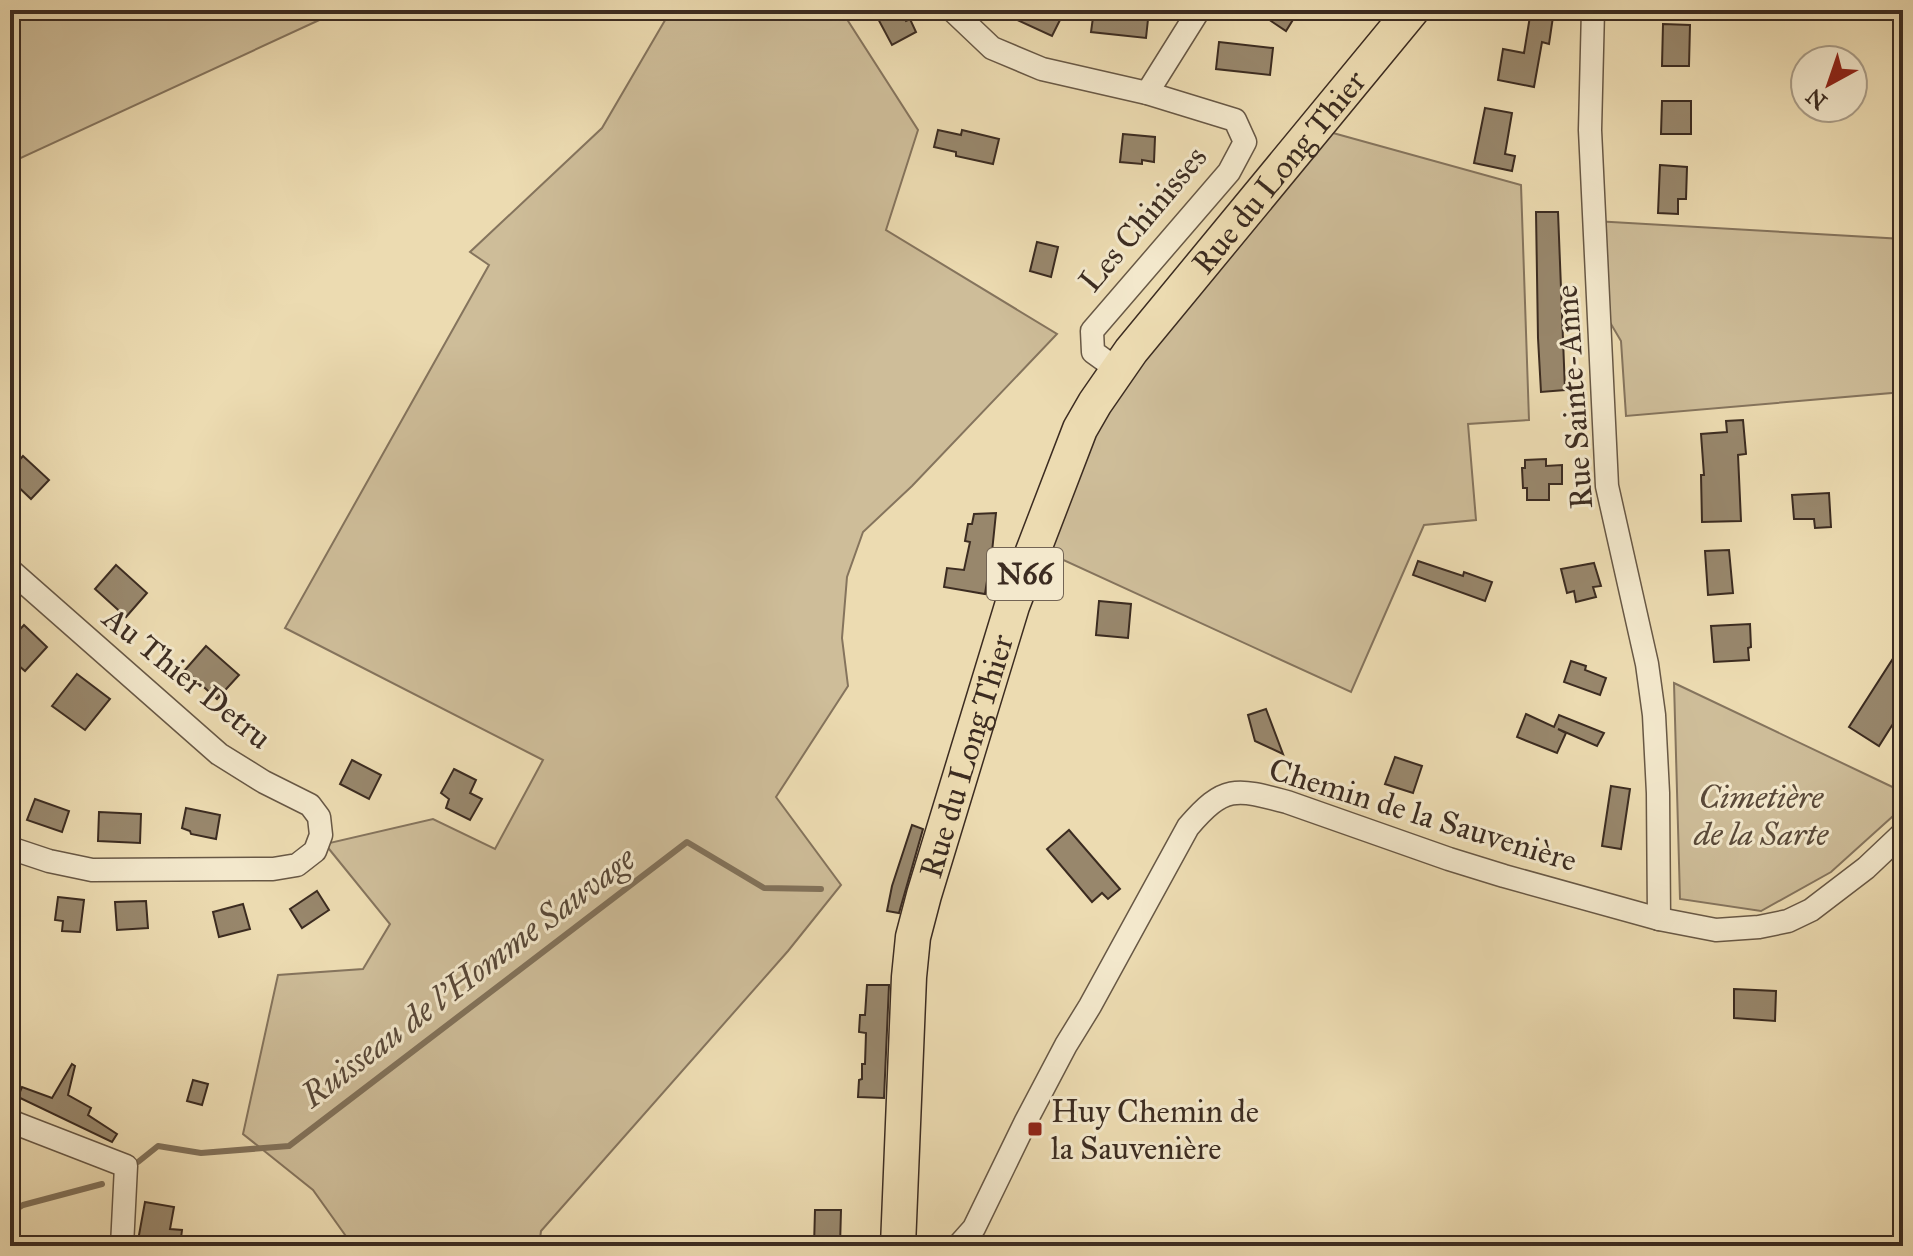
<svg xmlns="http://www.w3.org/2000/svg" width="1913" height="1256" font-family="'IM FELL Great Primer',serif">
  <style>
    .green { fill: #cebd99; stroke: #85745d; stroke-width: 2 }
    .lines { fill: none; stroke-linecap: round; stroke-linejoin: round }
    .stream { stroke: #82725a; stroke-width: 6 }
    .building { fill: #98876c; stroke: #3c2c21; stroke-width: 2 }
    .street-casing { stroke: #685845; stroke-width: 25 }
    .primary-casing { stroke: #3c2c21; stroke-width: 37 }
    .street { stroke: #f3e8cc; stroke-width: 22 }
    .primary { stroke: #ecdbb1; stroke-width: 34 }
    .poi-dot { fill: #8f2418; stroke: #f3e8cc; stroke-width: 3 }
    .labels { text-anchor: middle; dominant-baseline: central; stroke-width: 6; stroke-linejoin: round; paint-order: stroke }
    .shield { fill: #f3e8cc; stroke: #736454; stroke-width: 2 }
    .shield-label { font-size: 30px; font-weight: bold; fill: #3c2c21 }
    .street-label { font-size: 32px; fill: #3c2c21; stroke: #f3e8cc }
    .park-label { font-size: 32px; font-style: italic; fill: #594939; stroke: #f3e8cc }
    .poi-label { font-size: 32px; fill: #3c2c21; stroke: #f3e8cc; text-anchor: start }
    .water-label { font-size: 34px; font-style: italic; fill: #594939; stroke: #f3e8cc }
  </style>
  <rect width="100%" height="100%" fill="#ecdbb1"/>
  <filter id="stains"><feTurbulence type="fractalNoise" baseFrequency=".0025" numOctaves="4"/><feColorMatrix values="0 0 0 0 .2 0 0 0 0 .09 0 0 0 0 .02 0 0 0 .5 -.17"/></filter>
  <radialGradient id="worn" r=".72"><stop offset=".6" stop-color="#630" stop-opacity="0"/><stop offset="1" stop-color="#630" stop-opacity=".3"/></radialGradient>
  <g class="green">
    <path d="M10,10H341L10,163Z"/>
    <path d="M671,10H841L918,130L886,230L1057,334L912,486L863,532L847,577L842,638L848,686L776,797L841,885L788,951L541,1231L539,1246H353L313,1190L243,1134L278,975L363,969L390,924L325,844L433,819L495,849L543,760L285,628L489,265L470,252L602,128Z"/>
    <path d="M1315,128L1521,185L1529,420L1468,424L1476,520L1424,525L1351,692L1035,547L1080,429Z"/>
    <path d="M1594,221L1903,239V392L1626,416L1621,341L1598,302Z"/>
    <path d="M1674,683L1903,792V807L1831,872L1761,911L1680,899Z"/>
  </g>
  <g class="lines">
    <g class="stream">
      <path d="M138,1162L158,1146L201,1153L289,1146L687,842L764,888L821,889"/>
      <path d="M10,1213L23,1205L102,1184"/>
    </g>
  </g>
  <g class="building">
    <path d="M886,10H900L906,21L910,19L916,32L892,45L876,15Z"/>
    <path d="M996,10H1037L1060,20L1052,36Z"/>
    <path d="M1094,10H1149L1146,38L1091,32Z"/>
    <path d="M1274,10H1299L1286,31L1268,19Z"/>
    <path d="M1531,10H1554L1549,44L1542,42L1534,87L1498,80L1503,49L1524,53Z"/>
    <path d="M1663,24L1690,25L1689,66H1662Z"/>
    <path d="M1219,42L1273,48L1270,75L1216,69Z"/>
    <path d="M1662,101H1691V134H1661Z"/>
    <path d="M1485,108L1512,113L1505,154L1515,156L1512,171L1474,163Z"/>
    <path d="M938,130L961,135L962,130L999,139L993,164L956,156V152L934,147Z"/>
    <path d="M1123,134L1155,137L1154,162L1142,160V164L1120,162Z"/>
    <path d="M1660,165L1687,167L1686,199H1678V214L1658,213Z"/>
    <path d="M1536,212H1558L1565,390L1541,392L1538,338Z"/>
    <path d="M1037,242L1058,247L1051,277L1030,271Z"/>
    <path d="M1743,420L1746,454L1738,455L1741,521L1702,522L1701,475H1704L1701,434L1727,432L1726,421Z"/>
    <path d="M23,456L49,480L31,499L10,479V470Z"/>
    <path d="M1546,459V466L1562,465V484H1549V500H1527V488H1523L1522,468H1525V460Z"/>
    <path d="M1829,493L1831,527L1815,528L1814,519H1794L1792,495Z"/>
    <path d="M996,513L989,581H987L985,594L944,587L947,568L964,570L970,542L965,541L968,524H972L974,514Z"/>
    <path d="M1729,550L1733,593L1708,595L1705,551Z"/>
    <path d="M1418,561L1463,576L1464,572L1492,582L1485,601L1413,575Z"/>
    <path d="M1594,563L1601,586L1593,587L1596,597L1576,602L1574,591L1567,593L1561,569Z"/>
    <path d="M116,565L147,593L126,617L95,589Z"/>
    <path d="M1099,601L1131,604L1128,638L1096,635Z"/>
    <path d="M1750,624L1751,647L1748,648L1749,660L1714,662L1711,626Z"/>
    <path d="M24,625L47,647L25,671L10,658V640Z"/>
    <path d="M1903,643V708L1879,746L1849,727Z"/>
    <path d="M206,646L239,675L217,699L185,670Z"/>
    <path d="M1571,661L1586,666L1585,670L1606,678L1600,695L1564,682Z"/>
    <path d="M77,674L110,699L85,730L52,706Z"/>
    <path d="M1266,709L1283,754L1255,741L1248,715Z"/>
    <path d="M1526,714L1554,727L1559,715L1604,733L1597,746L1558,729L1566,733L1557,753L1517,737Z"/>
    <path d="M1395,757L1422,766L1413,793L1385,784Z"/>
    <path d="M352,760L381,775L369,799L340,784Z"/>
    <path d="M454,769L476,780L470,793L482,799L470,820L446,808L449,799L441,793Z"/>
    <path d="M1611,786L1630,789L1621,849L1602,846Z"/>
    <path d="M35,799L69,811L62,832L27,820Z"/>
    <path d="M186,808L220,815L216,839L191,834L190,831L182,828Z"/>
    <path d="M99,812L141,814L140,843L98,841Z"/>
    <path d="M912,825L923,829L899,913L887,911L892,886Z"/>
    <path d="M1069,830L1120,889L1108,899L1102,893L1092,902L1047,849Z"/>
    <path d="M317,891L329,910L302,928L290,909Z"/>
    <path d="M58,897L84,900L80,932L62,931L63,921L55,920Z"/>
    <path d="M146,901L148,928L117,930L115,902Z"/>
    <path d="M243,904L250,929L219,937L213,912Z"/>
    <path d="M867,985H889L884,1098L858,1097L859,1080L862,1079V1064H865L866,1033L859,1032L860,1015H865Z"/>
    <path d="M1734,989L1776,991L1775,1021L1734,1018Z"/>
    <path d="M72,1064L75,1066L68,1095L91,1108L88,1115L117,1134L112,1142L18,1097L22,1087L52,1098Z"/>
    <path d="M193,1080L208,1084L202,1105L187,1101Z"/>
    <path d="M145,1202L174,1207L170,1229L182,1230L180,1246H137Z"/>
    <path d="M815,1210H841L840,1246H814Z"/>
  </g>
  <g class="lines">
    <g class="street-casing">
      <g id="street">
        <path d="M952,10L992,48L1042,69L1147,93L1235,120L1245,142L1229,172L1092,331L1093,352L1118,370"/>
        <path d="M1593,10L1590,130L1607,486L1647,664L1654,715L1658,793L1659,919"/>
        <path d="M1147,93L1199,10"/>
        <path d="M10,570L219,754L264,782L310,805L319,817L321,835L315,851L297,865L273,869L92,870L49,861L10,848"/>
        <path d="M10,1118L15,1123L126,1166L122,1246"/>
        <path d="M958,1246L974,1228L1026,1121L1066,1045L1090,1006L1188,827C1224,785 1235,788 1287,802L1449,859L1504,876L1659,919L1716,930L1759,927L1788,921L1811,910L1866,868L1903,833"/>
      </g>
    </g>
    <g class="primary-casing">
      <g id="primary">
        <path id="s1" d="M898,1246L909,977L913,937L924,895L1012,606L1080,429L1095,403L1131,351L1412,10"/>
      </g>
    </g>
    <use href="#street" class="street"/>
    <use href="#primary" class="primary"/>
  </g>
  <rect class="poi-dot" x="1027" y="1121" width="16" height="16" rx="4"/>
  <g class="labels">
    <rect class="shield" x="987" y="548" width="76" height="52" rx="6"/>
    <g class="shield-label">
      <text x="1025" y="574">N66</text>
    </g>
    <g class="street-label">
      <text stroke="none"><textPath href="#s1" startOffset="1170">Rue du Long Thier</textPath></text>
      <text transform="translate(1143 219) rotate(-50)">Les Chinisses</text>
      <text transform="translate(1574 397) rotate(-94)">Rue Sainte-Anne</text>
      <text transform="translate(187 678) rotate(39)">Au Thier Detru</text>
      <text stroke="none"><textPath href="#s1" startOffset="498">Rue du Long Thier</textPath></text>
      <text transform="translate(1423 815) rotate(17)">Chemin de la Sauvenière</text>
    </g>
    <g class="park-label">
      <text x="1761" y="797">Cimetière<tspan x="1761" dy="37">de la Sarte</tspan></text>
    </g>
    <g class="poi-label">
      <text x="1051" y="1111">Huy Chemin de<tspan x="1051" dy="37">la Sauvenière</tspan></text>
    </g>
    <g class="water-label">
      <text transform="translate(468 977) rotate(-37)">Ruisseau de l'Homme Sauvage</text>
    </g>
  </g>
  <rect width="1913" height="1256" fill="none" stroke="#ecdbb1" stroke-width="40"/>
  <rect x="12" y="12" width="1889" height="1232" fill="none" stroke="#3c2c21" stroke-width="4"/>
  <rect x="20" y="20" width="1873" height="1216" fill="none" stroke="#3c2c21" stroke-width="2"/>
  <g transform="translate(1829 84) rotate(220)"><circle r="38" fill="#f3e8cc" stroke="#aa9d88" stroke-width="2"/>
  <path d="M0-6L14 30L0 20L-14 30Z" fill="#8f2418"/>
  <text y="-12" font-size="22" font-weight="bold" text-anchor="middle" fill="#3c2c21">N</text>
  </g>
  <rect width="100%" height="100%" filter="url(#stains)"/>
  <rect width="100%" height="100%" fill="url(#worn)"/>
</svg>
